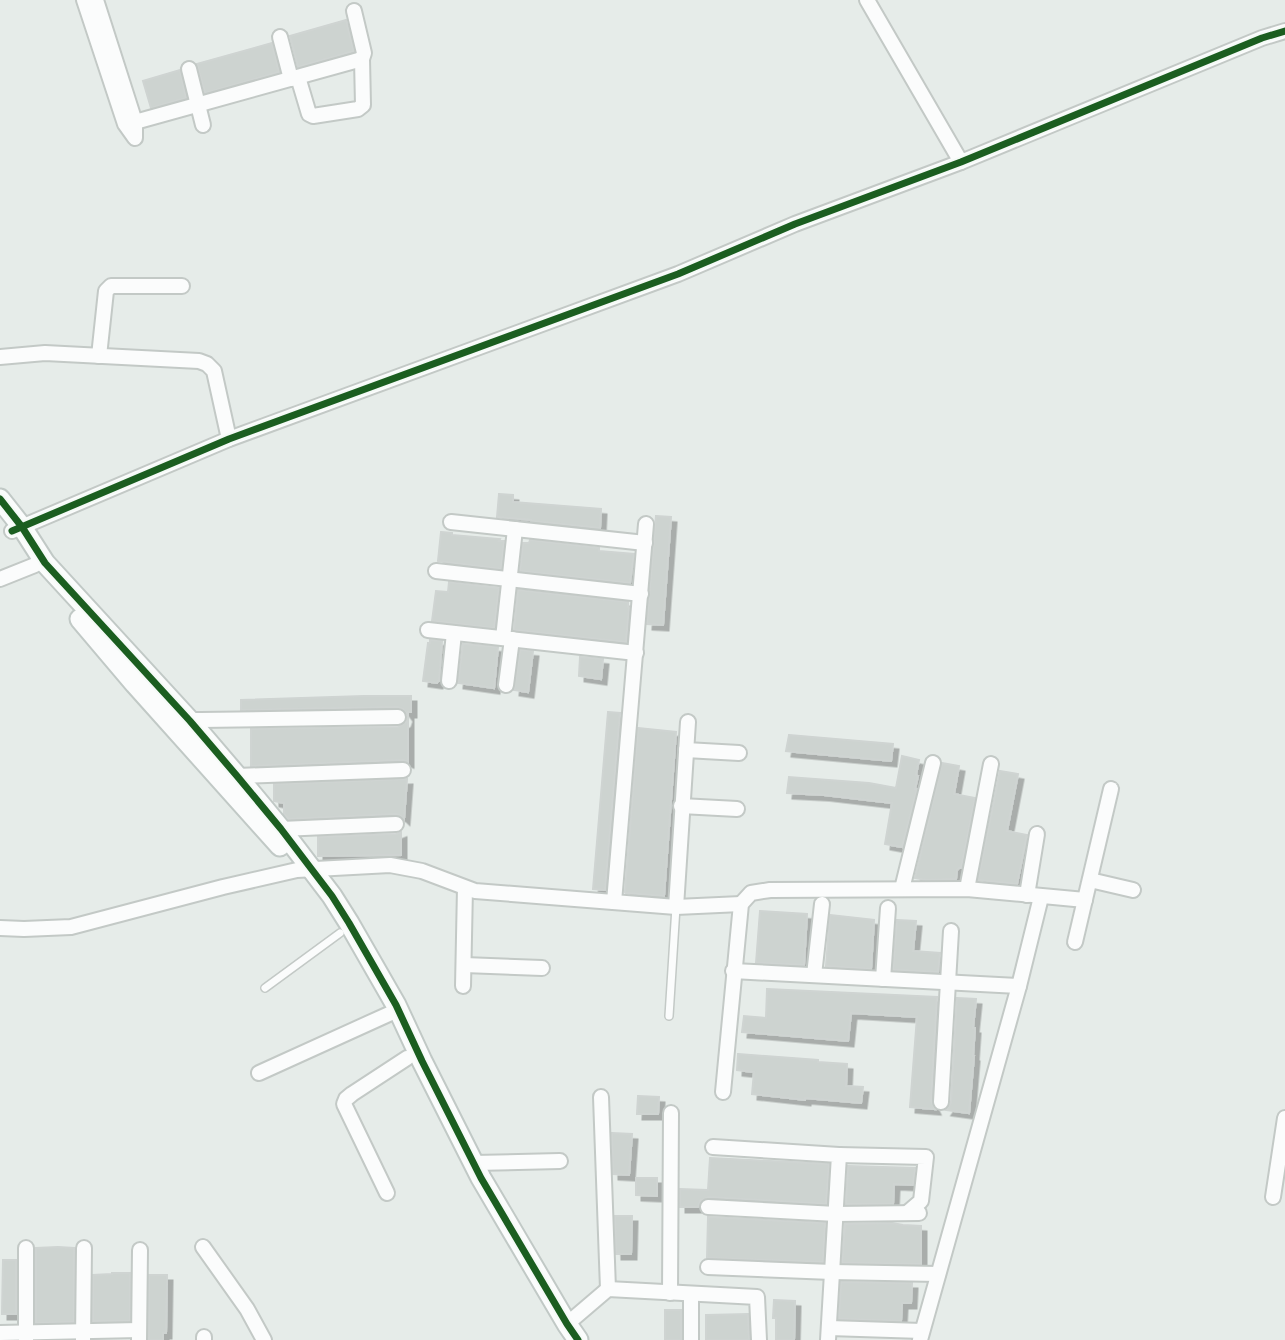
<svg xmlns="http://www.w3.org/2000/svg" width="1285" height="1340" font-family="'DM Sans',sans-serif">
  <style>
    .building { fill: #cdd3d0; stroke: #cfd4d2; stroke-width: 2; filter: url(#shadow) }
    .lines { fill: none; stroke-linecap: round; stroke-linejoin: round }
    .lane-casing { stroke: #c3c9c6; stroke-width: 10 }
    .street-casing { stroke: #c3c9c6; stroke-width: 18 }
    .secondary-casing { stroke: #c1c9c6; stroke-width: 23 }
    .lane { stroke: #fbfcfc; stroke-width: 7 }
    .street { stroke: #fbfcfc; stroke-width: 14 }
    .secondary { stroke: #fbfcfc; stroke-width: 19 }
    .cycleway-casing { stroke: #f5faf7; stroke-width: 11 }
    .cycleway { stroke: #1b5e20; stroke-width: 7 }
  </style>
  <defs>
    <filter id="shadow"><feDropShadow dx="5.5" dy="5.5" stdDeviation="0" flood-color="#0004"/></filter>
  </defs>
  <rect width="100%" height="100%" fill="#e6ece9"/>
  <g class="building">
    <path d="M346,20L354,51L298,67L290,36Z"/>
    <path d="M272,43L279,72L205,93L197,64Z"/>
    <path d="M180,70L186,98L151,108L143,81Z"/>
    <path d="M499,494L513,495V502L601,509L600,528L531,521V520L497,517Z"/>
    <path d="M656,516L671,517L663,625L647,624Z"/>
    <path d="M441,532L452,533V535L500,539L499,541H504L501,569L438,561Z"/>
    <path d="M530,540L599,548V551L634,554L630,583L520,571L523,543H529Z"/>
    <path d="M449,582L499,588L494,628L432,621L436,591L448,592Z"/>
    <path d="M518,590L628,602V607L629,608L626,642L514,630Z"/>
    <path d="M430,640L442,641L439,681H438L437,683L423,681L428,643H430Z"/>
    <path d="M463,644L498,647L494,688L458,683Z"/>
    <path d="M520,650L533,651L528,692L514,690Z"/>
    <path d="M580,657L603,659L601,679L579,676Z"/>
    <path d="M364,696H411V712H408V762L403,760L251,766V729L398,727L406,722L408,716L403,709L398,707L241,710V700Z"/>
    <path d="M608,712L620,713L605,890L593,889Z"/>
    <path d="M638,728L676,732L664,896L626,893L625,892Z"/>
    <path d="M789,735L893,744L891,761L786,751Z"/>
    <path d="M902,756L919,760L916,775L918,776L915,789H917L902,847L885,844L892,803L824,795L787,793L789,777L869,783L896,788Z"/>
    <path d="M942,763L959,766L954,794L975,798L961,868H959L957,870L956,879L926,880L915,878Z"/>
    <path d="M1000,771L1018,774L1007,831L1027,835L1017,884L978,880Z"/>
    <path d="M407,779L404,819L401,816L396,814L289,819L284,814V803L274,801V784Z"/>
    <path d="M401,832V855L318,856V837L396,834Z"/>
    <path d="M760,911L807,914L804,965L756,963Z"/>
    <path d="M830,915L874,920L871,969L826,966Z"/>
    <path d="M897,920L916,921L913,951L940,953L938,972L893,970Z"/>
    <path d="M767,989L937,997L931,1101L935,1109L910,1107L917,1017L851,1013L848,1041L742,1032L744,1016L766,1018Z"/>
    <path d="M957,998L976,999L973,1028H975L973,1056H974L969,1113L946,1110L951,1103Z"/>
    <path d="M738,1054L818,1060V1062L847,1064L846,1086L863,1087L861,1103L805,1098V1100L752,1094L754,1072L737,1070Z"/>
    <path d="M638,1096L659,1097L658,1114H637Z"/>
    <path d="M612,1133L632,1134L629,1175L613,1174Z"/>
    <path d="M710,1158L829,1164L826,1204L709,1197L700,1201L698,1207H680V1189L708,1190Z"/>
    <path d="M848,1166L915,1168L913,1185L894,1184L893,1204H846Z"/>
    <path d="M636,1178H657V1196L636,1195Z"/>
    <path d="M615,1216H632L631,1254H616Z"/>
    <path d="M708,1217L825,1223L823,1262L707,1258Z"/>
    <path d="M892,1223L903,1225L921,1226V1264L842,1263L845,1224Z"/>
    <path d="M58,1247L74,1248V1322L36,1323V1248Z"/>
    <path d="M3,1260H16V1314H2Z"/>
    <path d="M112,1273H130V1321H93V1275L112,1274Z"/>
    <path d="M149,1275H167L166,1333H163V1340H149Z"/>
    <path d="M841,1282L912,1283L911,1303H902L901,1321L839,1319Z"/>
    <path d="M774,1300L795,1301L794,1340H776V1318H773Z"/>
    <rect x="665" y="1310" width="16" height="30"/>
    <path d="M748,1314L749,1340H706V1315Z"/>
  </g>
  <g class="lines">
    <g class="lane-casing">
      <g id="lane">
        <path d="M265,988L340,933"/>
        <path d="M669,1016L676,907"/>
      </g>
    </g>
    <g class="street-casing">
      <g id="street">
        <path d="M84,0L125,124L135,138V122L96,0"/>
        <path d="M867,0L961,162"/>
        <path d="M280,37L291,79"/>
        <path d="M189,69L203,125"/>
        <path d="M298,77L309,114L313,116L358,109L363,105L362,59L364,53L354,11"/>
        <path d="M135,122L362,59"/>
        <path d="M99,356L106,291L111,286H182"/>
        <path d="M0,357L45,353L199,361L207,364L214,371L229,439"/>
        <path d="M451,522L645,543"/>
        <path d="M12,531L229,439L678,274L795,224L961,162L1262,38L1285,31"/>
        <path d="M436,571L641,594"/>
        <path d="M0,579L35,565"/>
        <path d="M428,630L636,653"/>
        <path d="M503,638L515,529"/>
        <path d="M449,681L454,633"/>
        <path d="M506,685L512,639"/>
        <path d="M186,724L191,720H201L398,717"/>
        <path d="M686,750L739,753"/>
        <path d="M237,776L403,770"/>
        <path d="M681,806L737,809"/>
        <path d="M281,829L396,824"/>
        <path d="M1090,880L1133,890"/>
        <path d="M902,889L933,763"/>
        <path d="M967,889L991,764"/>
        <path d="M1027,895L1037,834"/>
        <path d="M614,902L646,524"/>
        <path d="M676,907L688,722"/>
        <path d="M0,928L24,929L71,927L223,887L297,870L390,865L422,871L475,891L676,907L741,904"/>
        <path d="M1075,942L1111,789"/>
        <path d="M464,965L542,968"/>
        <path d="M733,971L1019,986"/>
        <path d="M814,975L822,904"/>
        <path d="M883,979L888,908"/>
        <path d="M463,986L465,888"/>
        <path d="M259,1073L389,1014"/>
        <path d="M723,1092L741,904L751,893L770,890L967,889L1085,900"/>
        <path d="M601,1097L608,1289"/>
        <path d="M941,1102L951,931"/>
        <path d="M713,1147L839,1155L828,1340"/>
        <path d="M839,1155L926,1157L921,1201L907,1213"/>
        <path d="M474,1163L560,1161"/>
        <path d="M387,1193L344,1104L346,1099L352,1094L407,1058"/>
        <path d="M1273,1197L1285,1118"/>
        <path d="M708,1207L836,1214L919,1213"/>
        <path d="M203,1247L247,1309L264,1340"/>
        <path d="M708,1267L832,1272L938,1274"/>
        <path d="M670,1293L671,1113"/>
        <path d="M691,1294V1340"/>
        <path d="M567,1324L608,1289L757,1297L759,1340"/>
        <path d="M829,1328L922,1331"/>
        <path d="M0,1333L139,1330"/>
        <path d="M26,1340V1248"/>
        <path d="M83,1340L84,1248"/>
        <path d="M139,1340L140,1250"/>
        <path d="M204,1340V1337"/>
        <path d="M920,1340L1019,986L1041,897"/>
      </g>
    </g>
    <g class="secondary-casing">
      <g id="secondary">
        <path d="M0,499L22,527L45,563L190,721L237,776L281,829L332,896L349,923L396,1005L422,1061L481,1178L567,1324L578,1340"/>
        <path d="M80,619L135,684L280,846"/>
      </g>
    </g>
    <use href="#lane" class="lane"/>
    <use href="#street" class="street"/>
    <use href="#secondary" class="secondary"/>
    <g class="cycleway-casing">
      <g id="cycleway">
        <path d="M0,499L22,527L45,563L190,721L237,776L281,829L332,896L349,923L396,1005L422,1061L481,1178L567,1324L578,1340"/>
        <path d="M12,531L229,439L678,274L795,224L961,162L1262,38L1285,31"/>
      </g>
    </g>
    <use href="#cycleway" class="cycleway"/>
  </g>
</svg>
